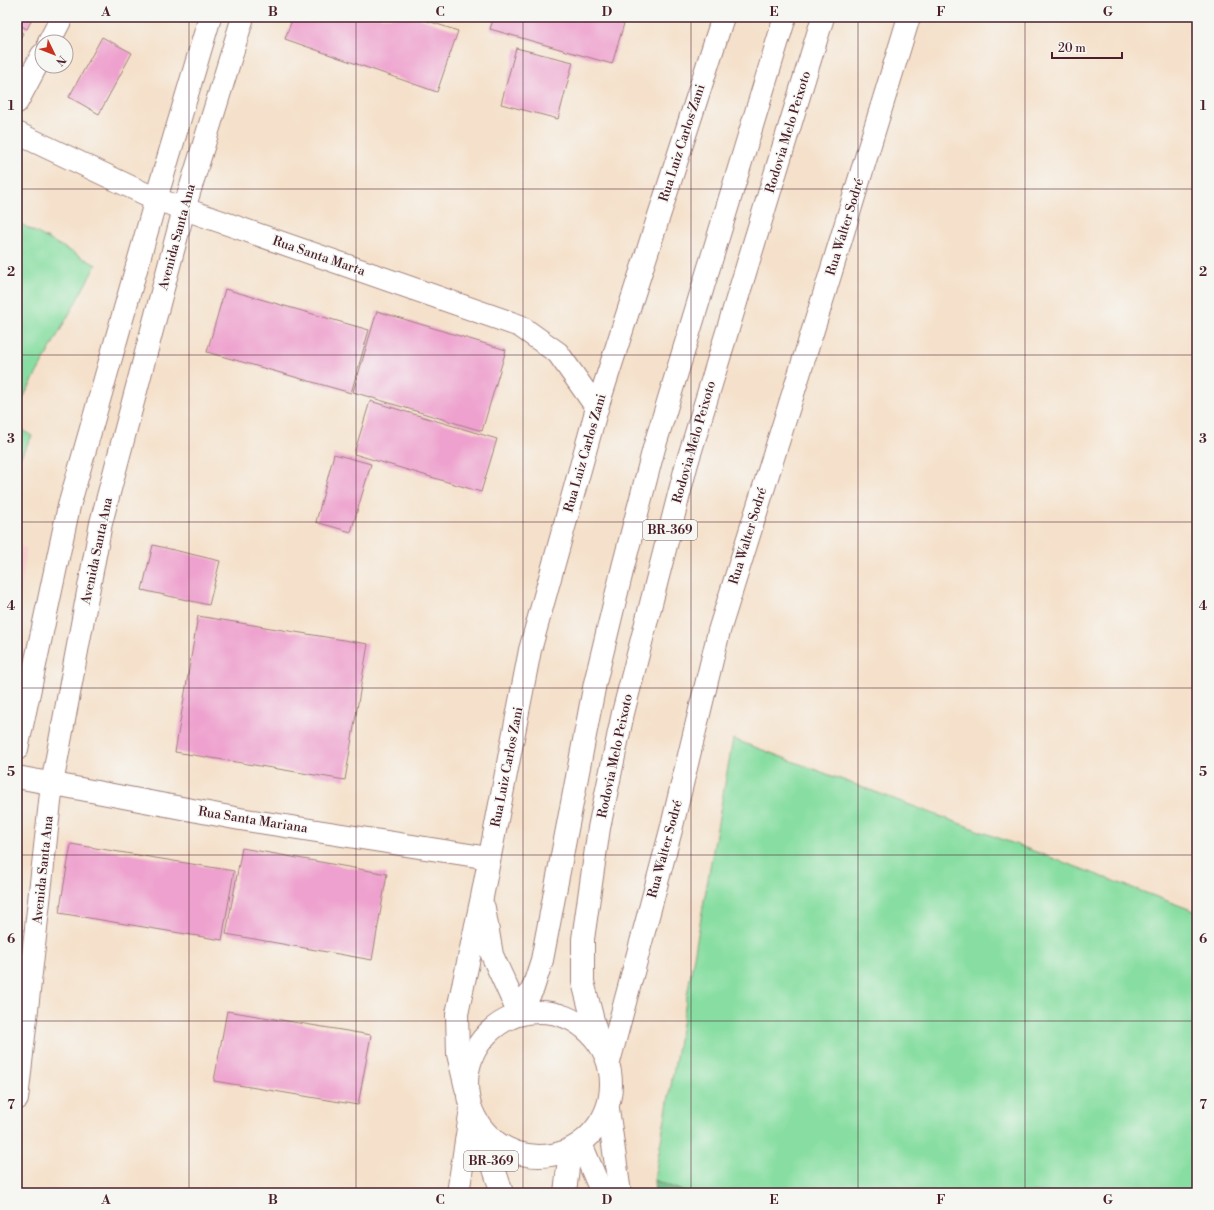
<svg xmlns="http://www.w3.org/2000/svg" width="1214" height="1210" font-family="'Libre Bodoni',serif">
  <style>
    .built { fill: #f7d0ce }
    .green { fill: #88dea2; stroke: #697e66 }
    .forest { fill: #6ebd88; stroke: #5c6e5a }
    .building { fill: #eea1ce }
    .lines { fill: none; stroke-linecap: round; stroke-linejoin: round }
    .minor-casing { stroke: #a0807b; stroke-width: 24 }
    .major-casing { stroke: #a0807b; stroke-width: 24 }
    .minor { stroke: #fff; stroke-width: 22 }
    .major { stroke: #fff; stroke-width: 22 }
    .grid { fill: none; stroke: #4a1f2b; stroke-width: 1; stroke-opacity: 0.55 }
    .labels { text-anchor: middle; dominant-baseline: central; stroke-width: 3; stroke-linejoin: round; paint-order: stroke }
    .shield { fill: #f6f6f2; stroke: #7e6067; stroke-width: 1 }
    .shield-label { font-size: 12px; font-weight: bold; fill: #4a1f2b }
    .street-label { font-size: 13px; fill: #4a1f2b; stroke: #f6f6f2 }
    .neatline { fill: none; stroke: #4a1f2b; stroke-width: 1.5 }
    .grid-label { font-size: 13px; text-anchor: middle; font-weight: bold; fill: #4a1f2b }
  </style>
  <rect width="100%" height="100%" fill="#f6f6f2"/>
  <filter id="ink" filterUnits="userSpaceOnUse"><feTurbulence type="fractalNoise" baseFrequency=".025" numOctaves="2"/><feDisplacementMap in="SourceGraphic" scale="8" xChannelSelector="R" yChannelSelector="G"/><feConvolveMatrix kernelMatrix="1 2 1 2 8 2 1 2 1" color-interpolation-filters="sRGB"/></filter>
  <filter id="wash" filterUnits="userSpaceOnUse"><feTurbulence type="fractalNoise" baseFrequency=".012" numOctaves="4" result="noise"/><feDisplacementMap in="SourceGraphic" scale="16" xChannelSelector="R" yChannelSelector="G"/><feGaussianBlur stdDeviation="0.9" result="paint"/><feColorMatrix in="noise" values="0 0 0 0 0 0 0 0 0 0 0 0 0 0 0 0 0 1.4 0 .05"/><feComposite in="paint" operator="in"/></filter>
  <g filter="url(#wash)">
    <rect width="100%" height="100%" fill="#f5e1cb"/>
    <path class="built" d="M17,544L27,549L17,617Z"/>
    <g class="green">
      <path d="M17,222L96,265L17,409Z"/>
      <path d="M17,427L32,436L17,463Z"/>
      <path d="M733,739L1197,912V1193H687L654,1180Z"/>
    </g>
    <path class="forest" d="M654,1180L687,1193H655Z"/>
    <g id="blocks">
      <g class="building">
        <path d="M17,17H33L27,29L17,24Z"/>
        <path d="M293,17H416L458,31L437,92L285,39Z"/>
        <path d="M494,17H626L612,64L490,29Z"/>
        <path d="M17,29L23,33L17,45Z"/>
        <path d="M102,37L132,53L99,114L69,97Z"/>
        <path d="M516,48L573,62L558,119L501,104Z"/>
        <path d="M225,289L369,330L351,393L207,352Z"/>
        <path d="M377,311L506,350L482,431L353,392Z"/>
        <path d="M370,401L497,439L481,492L354,454Z"/>
        <path d="M334,454L371,464L351,532L316,522Z"/>
        <path d="M153,545L220,561L209,605L142,590Z"/>
        <path d="M198,616L368,644L345,780L175,752Z"/>
        <path d="M71,844L234,871L222,940L59,913Z"/>
        <path d="M242,848L387,874L372,960L226,934Z"/>
        <path d="M227,1011L371,1035L358,1105L214,1081Z"/>
      </g>
    </g>
  </g>
  <g filter="url(#ink)">
    <use href="#blocks" fill-opacity="0" stroke="#a0807b" stroke-width="1"/>
    <g class="lines">
      <g class="minor-casing">
        <g id="minor">
          <path d="M49,42L62,17"/>
          <path d="M17,102L42,55"/>
          <path d="M17,133L156,199L520,326L558,353L597,408"/>
          <path d="M17,749L69,506L156,199L210,17"/>
          <path d="M17,777L240,819L489,858"/>
          <path d="M484,908L492,955L519,1014"/>
          <path d="M609,1062L671,830L719,631L827,285L909,17"/>
          <path d="M466,1088L458,1054L457,1014L482,897L530,650L597,408L723,17"/>
          <path d="M17,1099L52,784L101,523L184,209L243,17"/>
          <path d="M608,1109L620,1193"/>
          <path d="M581,1144L602,1193"/>
          <path d="M458,1193L471,1109"/>
        </g>
      </g>
      <g class="major-casing">
        <g id="major">
          <circle cx="539" cy="1084" r="72"/>
          <path d="M519,1014L533,988L542,960L595,683L623,567L654,448L785,17"/>
          <path d="M598,1040L583,982V939L599,828L623,713L687,463L823,17"/>
          <path d="M481,1129L502,1193"/>
          <path d="M565,1193L570,1150"/>
        </g>
      </g>
      <use href="#minor" class="minor"/>
      <use href="#major" class="major"/>
    </g>
  </g>
  <path class="grid" d="M189,17V1193M356,17V1193M523,17V1193M691,17V1193M858,17V1193M1025,17V1193M17,189H1197M17,355H1197M17,522H1197M17,688H1197M17,855H1197M17,1021H1197"/>
  <g class="labels">
    <g class="shield">
      <rect x="643" y="520" width="54" height="20" rx="3"/>
      <rect x="464" y="1151" width="54" height="20" rx="3"/>
    </g>
    <g class="shield-label">
      <text x="670" y="530">BR-369</text>
      <text x="491" y="1161">BR-369</text>
    </g>
    <g class="street-label">
      <text transform="translate(788 132) rotate(-73)">Rodovia Melo Peixoto</text>
      <text transform="translate(682 143) rotate(-72)">Rua Luiz Carlos Zani</text>
      <text transform="translate(845 227) rotate(-73)">Rua Walter Sodré</text>
      <text transform="translate(177 237) rotate(-75)">Avenida Santa Ana</text>
      <text transform="translate(319 256) rotate(19)">Rua Santa Marta</text>
      <text transform="translate(694 442) rotate(-74)">Rodovia Melo Peixoto</text>
      <text transform="translate(585 453) rotate(-74)">Rua Luiz Carlos Zani</text>
      <text transform="translate(748 536) rotate(-73)">Rua Walter Sodré</text>
      <text transform="translate(97 551) rotate(-78)">Avenida Santa Ana</text>
      <text transform="translate(615 756) rotate(-78)">Rodovia Melo Peixoto</text>
      <text transform="translate(507 767) rotate(-79)">Rua Luiz Carlos Zani</text>
      <text transform="translate(253 820) rotate(9)">Rua Santa Mariana</text>
      <text transform="translate(665 849) rotate(-75)">Rua Walter Sodré</text>
      <text transform="translate(43 870) rotate(-84)">Avenida Santa Ana</text>
    </g>
  </g>
  <rect width="1214" height="1210" fill="none" stroke="#f6f6f2" stroke-width="44"/>
  <g transform="translate(54 54) rotate(133)"><circle r="19" fill="#f6f6f2" stroke="#b1a0a2"/>
  <path d="M0-3L7 15L0 10L-7 15Z" fill="#c8321e"/>
  <text y="-6" font-size="11" font-weight="bold" text-anchor="middle" fill="#4a1f2b">N</text>
  </g>
  <path d="M1052 52v6h70v-6" fill="none" stroke="#4a1f2b" stroke-width="2"/>
  <text x="1058" y="52" font-size="12" fill="#4a1f2b" stroke="#f6f6f2" stroke-width="3" paint-order="stroke">20 m</text>
  <rect x="22" y="22" width="1170" height="1166" class="neatline"/>
  <g class="grid-label">
    <text x="106" y="16">A</text>
    <text x="273" y="16">B</text>
    <text x="440" y="16">C</text>
    <text x="607" y="16">D</text>
    <text x="774" y="16">E</text>
    <text x="941" y="16">F</text>
    <text x="1108" y="16">G</text>
    <text x="11" y="110">1</text>
    <text x="1203" y="110">1</text>
    <text x="11" y="276">2</text>
    <text x="1203" y="276">2</text>
    <text x="11" y="443">3</text>
    <text x="1203" y="443">3</text>
    <text x="11" y="610">4</text>
    <text x="1203" y="610">4</text>
    <text x="11" y="776">5</text>
    <text x="1203" y="776">5</text>
    <text x="11" y="943">6</text>
    <text x="1203" y="943">6</text>
    <text x="11" y="1109">7</text>
    <text x="1203" y="1109">7</text>
    <text x="106" y="1204">A</text>
    <text x="273" y="1204">B</text>
    <text x="440" y="1204">C</text>
    <text x="607" y="1204">D</text>
    <text x="774" y="1204">E</text>
    <text x="941" y="1204">F</text>
    <text x="1108" y="1204">G</text>
  </g>
</svg>
